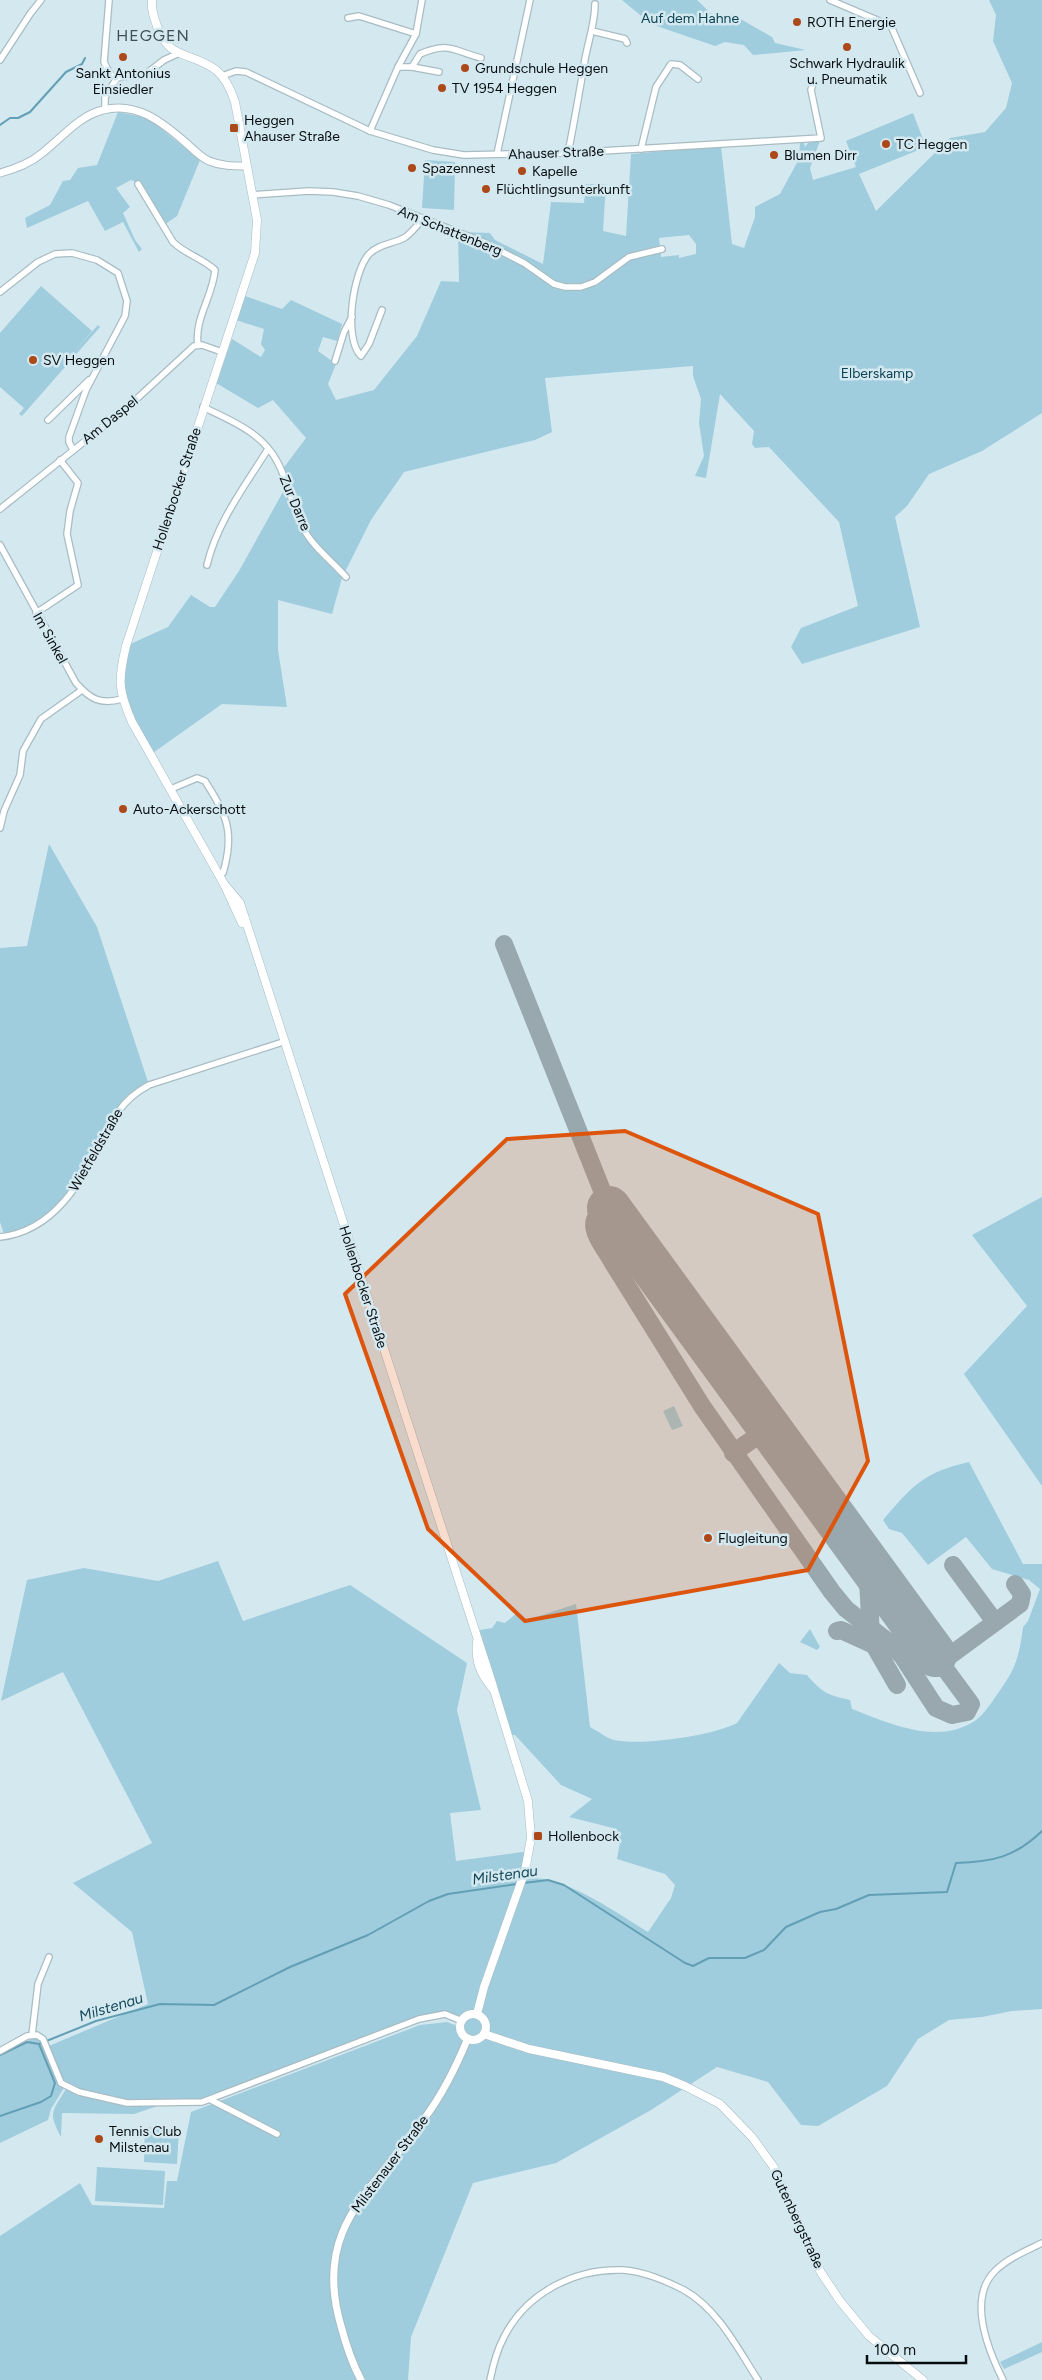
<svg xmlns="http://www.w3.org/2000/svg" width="1042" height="2380" font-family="Figtree,sans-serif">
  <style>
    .green { fill: #9fcddd; fill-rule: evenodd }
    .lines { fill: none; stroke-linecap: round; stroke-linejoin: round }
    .stream { stroke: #629fb5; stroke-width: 2 }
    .taxiway { stroke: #98a8ae; stroke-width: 18 }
    .runway { stroke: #98a8ae; stroke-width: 44 }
    .minor-casing { stroke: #a8bcc3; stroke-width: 8 }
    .tertiary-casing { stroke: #a8bcc3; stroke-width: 9 }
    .secondary-casing { stroke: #a8bcc3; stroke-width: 9 }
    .minor { stroke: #fff; stroke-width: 5.5 }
    .tertiary { stroke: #fff; stroke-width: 7 }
    .secondary { stroke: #fff; stroke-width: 8 }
    .marked { fill: #dd550c; fill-opacity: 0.2; stroke: #dd550c; stroke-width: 4; stroke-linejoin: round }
    .poi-dot { fill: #ad4819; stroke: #d4e8f0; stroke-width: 2 }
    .labels { text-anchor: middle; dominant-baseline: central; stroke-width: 5; stroke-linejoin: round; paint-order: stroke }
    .park-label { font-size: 14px; fill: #0b4352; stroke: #d4e8f0 }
    .poi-label { font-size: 14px; fill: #070d0f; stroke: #d4e8f0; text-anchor: start }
    .street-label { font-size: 14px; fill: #070d0f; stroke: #d4e8f0 }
    .water-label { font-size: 15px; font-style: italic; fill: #144959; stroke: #d4e8f0 }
    .quarter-label { font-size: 16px; letter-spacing: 1px; fill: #3f5056; stroke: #d4e8f0 }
  </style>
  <rect width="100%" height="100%" fill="#d4e8f0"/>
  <g class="green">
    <path d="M622,0H697L720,22L732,14L772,37L775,43L806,50L753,55L744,45L725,42L715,46L651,24Z"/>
    <path d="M989,0H1042V413L982,451L929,474L907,506L895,517L920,627L802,664L791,647L801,628L858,606L839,522L769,447L755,448L752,444L754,431L720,394L706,478L695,476L704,456L699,423L701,399L693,376V366L545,378L552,432L535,440L404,472L371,520L342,578L332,614L278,600V650L287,707L222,704L150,755L122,699L126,646L168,627L191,595L210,607H215L239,571L284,490L279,474L306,438L273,400L258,408L216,383L232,339L261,357L265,350L261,344L264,329L236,320L245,296L282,309L291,300L342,324L337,341L323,337L318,351L336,364L328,384L336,400L374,390L417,336L441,281L459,282L458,232L490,233L495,240L543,264L551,202L584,203L586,184H606L603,231L626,236L631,154L721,146L732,244L744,248L755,217V207L780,194L799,159L800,143H804L805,147L808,143L821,138L810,168L813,180L856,167L846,141L913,113L926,147L859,174L876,211L950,138L985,132L1006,108L1012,83L993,41L996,15ZM689,235L696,244V254L679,258V255L661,257L659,238Z"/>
    <path d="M118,112L148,118L200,160L177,216L164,225L139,183L131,180L116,188L130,207L123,213L135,240L142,249L139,252L123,222L105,231L88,201L27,228L25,218L50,205L63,181L70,180L78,168L97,165Z"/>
    <path d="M425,160L455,162L454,210L422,208Z"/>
    <path d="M41,286L92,331L69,357L98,325L100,327L22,416L19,414L24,408L0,387V333Z"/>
    <path d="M49,844L97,927L149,1085L129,1098L70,1195L49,1217L5,1237L0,1222V948L27,946Z"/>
    <path d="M1042,1197V1486L964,1374L1027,1306L972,1235Z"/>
    <path d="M674,1406L683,1426L672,1430L663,1411Z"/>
    <path d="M969,1462L1023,1564H1042V2009L1012,2011L982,2017L949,2020L918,2039L887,2086L818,2126L801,2125L768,2082L717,2067L651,2110L556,2163L473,2183L411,2337L408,2380H0V2236L80,2183L92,2205L164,2208L167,2181H177L191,2112L420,2025L447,2022L455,2025L461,2038L460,2024L445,2014L432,2015L211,2100L127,2103L65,2086L51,2109L48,2120L0,2143V2056L42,2033L49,2046L148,2004L132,1932L73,1883L152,1843L63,1672L1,1701L27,1580L84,1568L158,1581L218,1561L243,1621L350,1585L467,1663L457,1710L481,1810L450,1813L456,1861L530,1851L523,1880C557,1869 619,1915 648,1932L671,1898L675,1885L665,1874L617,1859L620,1842L617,1829L569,1817L592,1799L561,1785L515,1735H508L474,1631L492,1628L497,1621L505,1623L517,1613L527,1620L576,1604L590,1727C598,1731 606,1738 614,1740C641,1746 712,1736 737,1723L779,1663L790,1673L807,1675C822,1693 828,1695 850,1700L852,1709C888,1723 936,1745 973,1722C982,1717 990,1705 996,1696C1015,1670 1019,1659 1023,1627L1028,1621L1040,1589L1029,1580L992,1569L966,1537L928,1565L902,1533L889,1529L883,1520C912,1486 924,1472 969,1462Z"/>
    <path d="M810,1629L820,1647L817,1650L800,1642Z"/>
    <path d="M66,2089C98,2103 123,2106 158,2106L134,2114L62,2113L61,2137C48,2112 52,2112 66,2089Z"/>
    <path d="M145,2127L179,2129L177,2164L144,2162Z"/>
    <path d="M97,2167L165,2171L163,2205L95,2201Z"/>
    <path d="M1042,2342V2352L1004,2369L1000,2362Z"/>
  </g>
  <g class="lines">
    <g class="stream">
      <path d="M0,125L10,118H18L30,112L66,72L82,64L85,58"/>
      <path d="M524,1883L548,1880L564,1885L685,1963L693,1966L709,1958H745L764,1950L786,1927L820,1912L836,1909L869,1895L947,1892L956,1863C993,1862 1015,1857 1042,1831"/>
      <path d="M0,2055L27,2042L39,2044"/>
      <path d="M0,2116L41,2102L51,2096L55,2083L39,2044L96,2021L160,2004L214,2005L290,1967L368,1935L429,1901L448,1894L517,1884"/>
    </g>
    <g class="taxiway">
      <path d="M504,944L609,1208C579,1220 602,1243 613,1263"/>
      <path d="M636,1245L630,1243L618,1247L613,1263L702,1406L832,1592L846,1609L890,1643L903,1657L936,1708L952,1715L967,1712L971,1704L935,1655"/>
      <path d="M733,1453L769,1428"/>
      <path d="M867,1562L871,1635"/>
      <path d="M953,1565L995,1622"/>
      <path d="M837,1631L841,1630L874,1645L897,1685"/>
      <path d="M890,1643C904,1646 913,1639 913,1625"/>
      <path d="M935,1655L941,1657L952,1654L1020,1604L1022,1594L1015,1584"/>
    </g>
    <path class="runway" d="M609,1208L935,1655"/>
    <g class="minor-casing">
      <g id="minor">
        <path d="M109,0L104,62L110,74L117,78"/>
        <path d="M830,0L891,26L920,93"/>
        <path d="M348,18L359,16L416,34"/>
        <path d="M592,31L625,39L627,43"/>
        <path d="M0,60L30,14L41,0"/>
        <path d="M398,67L416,34L422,0"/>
        <path d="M412,67L420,54C449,41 454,51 481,58"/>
        <path d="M222,76L236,71L246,72L370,131L433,150L464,155L568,153L821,138L811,90L813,83"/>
        <path d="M105,109V97L117,78L147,73L164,60L177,54"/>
        <path d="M370,131L398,67H412L439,72"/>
        <path d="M641,149L656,87L671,64L680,65L698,79"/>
        <path d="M568,153C574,124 579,94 584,65C587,44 595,25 595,4"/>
        <path d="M497,154L530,0"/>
        <path d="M138,184L173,242C185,254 202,258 215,270C213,296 194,319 198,345"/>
        <path d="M252,195L309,191L333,192L358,196L389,205L483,242L524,263L554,284L565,287H581L595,282L629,257L662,249"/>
        <path d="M0,292L38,262L55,254L72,253L97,260L118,273L127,301L125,316L86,390L69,437V442L73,450"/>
        <path d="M382,310L369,344L361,356C343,338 353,272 369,254C379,244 392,244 404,238C411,234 417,225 423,219"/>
        <path d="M335,361L344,332L352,317"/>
        <path d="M203,407C232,421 263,433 278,463C289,484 292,508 303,528C313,547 332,561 346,577"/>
        <path d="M48,420L89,380"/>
        <path d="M0,509L130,405L194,346L202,345L222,352"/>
        <path d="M0,545L76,683C90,699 100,705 122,699"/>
        <path d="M207,565C217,522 245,486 268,449"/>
        <path d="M36,613L78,585L67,534L70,511L78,483L60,460"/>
        <path d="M171,789L197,778L205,781C227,816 235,832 223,873L219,875"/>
        <path d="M0,828L4,811L20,775L23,751L41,719L82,690"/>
        <path d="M0,1237C65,1230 90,1161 118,1112C126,1100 136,1092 149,1085L283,1042"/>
        <path d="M32,2035L38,1984L49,1957"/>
        <path d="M0,2051L27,2036L37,2035L43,2039L61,2083L79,2092L127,2103L202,2102L419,2019L445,2014L462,2021"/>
        <path d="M211,2100L277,2134"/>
        <path d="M490,2380C493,2365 497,2350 504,2337C526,2293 575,2268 623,2270C642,2271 667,2281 684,2290C718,2309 738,2349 758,2380"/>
        <path d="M1003,2380C988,2350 967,2299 995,2271C1008,2258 1026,2251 1042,2243"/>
      </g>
    </g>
    <g class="tertiary-casing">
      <g id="tertiary">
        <path d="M0,173C15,169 29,164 41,154C61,139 78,116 103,110C136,101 162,122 185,142C192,148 200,157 209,161C221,166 233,166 246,166"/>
        <path d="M361,2380C352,2363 346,2345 341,2326C312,2227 373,2191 424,2119C443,2094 456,2067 468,2038"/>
      </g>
    </g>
    <g class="secondary-casing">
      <g id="secondary">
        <path d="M152,0C151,10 154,17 157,26C169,61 191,51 216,70C226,78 231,90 235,102L257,220L255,253L126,646C118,680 118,690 132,722L224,884L242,923"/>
        <path d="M224,884L240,903L491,1680L528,1801L531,1838L525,1871L484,1987L477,2014"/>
        <path d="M477,1642C475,1661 480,1673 492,1688"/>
        <circle cx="473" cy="2027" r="13"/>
        <path d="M484,2034L529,2049L663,2077L685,2086L720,2104L752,2137L773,2166L820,2271L840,2301L869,2336L923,2380"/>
      </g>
    </g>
    <use href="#minor" class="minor"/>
    <use href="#tertiary" class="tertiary"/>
    <use href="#secondary" class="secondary"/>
  </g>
  <path class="marked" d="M625,1131L818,1214L868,1461L808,1570L525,1621L428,1529L345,1294L507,1139Z"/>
  <g class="poi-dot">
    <circle cx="797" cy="22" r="5"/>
    <circle cx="847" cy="47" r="5"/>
    <circle cx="123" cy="57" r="5"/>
    <circle cx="465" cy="68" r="5"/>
    <circle cx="442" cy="88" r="5"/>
    <rect x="229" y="123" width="10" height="10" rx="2.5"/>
    <circle cx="886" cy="144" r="5"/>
    <circle cx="774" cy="155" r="5"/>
    <circle cx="412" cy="168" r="5"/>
    <circle cx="522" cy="171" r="5"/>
    <circle cx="486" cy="189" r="5"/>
    <circle cx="33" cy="360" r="5"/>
    <circle cx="123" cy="809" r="5"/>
    <circle cx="708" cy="1538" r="5"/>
    <rect x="533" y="1831" width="10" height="10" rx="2.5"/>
    <circle cx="99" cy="2139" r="5"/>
  </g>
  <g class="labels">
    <g class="park-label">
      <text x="690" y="18">Auf dem Hahne</text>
      <text x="877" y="373">Elberskamp</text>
    </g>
    <g class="poi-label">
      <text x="807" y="22">ROTH Energie</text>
      <text x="847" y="63" text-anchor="middle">Schwark Hydraulik<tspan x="847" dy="16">u. Pneumatik</tspan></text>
      <text x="475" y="68">Grundschule Heggen</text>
      <text x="123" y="73" text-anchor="middle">Sankt Antonius<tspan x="123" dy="16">Einsiedler</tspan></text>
      <text x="452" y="88">TV 1954 Heggen</text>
      <text x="244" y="120">Heggen<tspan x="244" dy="16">Ahauser Straße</tspan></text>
      <text x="896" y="144">TC Heggen</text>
      <text x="784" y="155">Blumen Dirr</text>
      <text x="422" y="168">Spazennest</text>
      <text x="532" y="171">Kapelle</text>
      <text x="496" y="189">Flüchtlingsunterkunft</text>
      <text x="43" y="360">SV Heggen</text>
      <text x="133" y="809">Auto-Ackerschott</text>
      <text x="718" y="1538">Flugleitung</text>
      <text x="548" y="1836">Hollenbock</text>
      <text x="109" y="2131">Tennis Club<tspan x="109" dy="16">Milstenau</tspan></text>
    </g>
    <g class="street-label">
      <text transform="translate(556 153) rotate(-2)">Ahauser Straße</text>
      <text transform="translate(450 231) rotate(22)">Am Schattenberg</text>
      <text transform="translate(110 420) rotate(-39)">Am Daspel</text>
      <text transform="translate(177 489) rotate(-72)">Hollenbocker Straße</text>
      <text transform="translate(295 503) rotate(67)">Zur Darre</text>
      <text transform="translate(50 638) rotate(61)">Im Sinkel</text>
      <text transform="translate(96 1150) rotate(-60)">Wietfeldstraße</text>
      <text transform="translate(363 1287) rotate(72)">Hollenbocker Straße</text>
      <text transform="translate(390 2164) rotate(-53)">Milstenauer Straße</text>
      <text transform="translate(797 2219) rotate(65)">Gutenbergstraße</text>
    </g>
    <g class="water-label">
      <text transform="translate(505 1875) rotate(-8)">Milstenau</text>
      <text transform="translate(111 2007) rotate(-17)">Milstenau</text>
    </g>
    <g class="quarter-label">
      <text x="153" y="35">HEGGEN</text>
    </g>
  </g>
  <path d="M867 2355v8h99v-8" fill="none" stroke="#070d0f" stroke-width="2.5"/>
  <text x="874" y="2355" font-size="15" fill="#070d0f" stroke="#d4e8f0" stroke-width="4" paint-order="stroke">100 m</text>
</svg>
